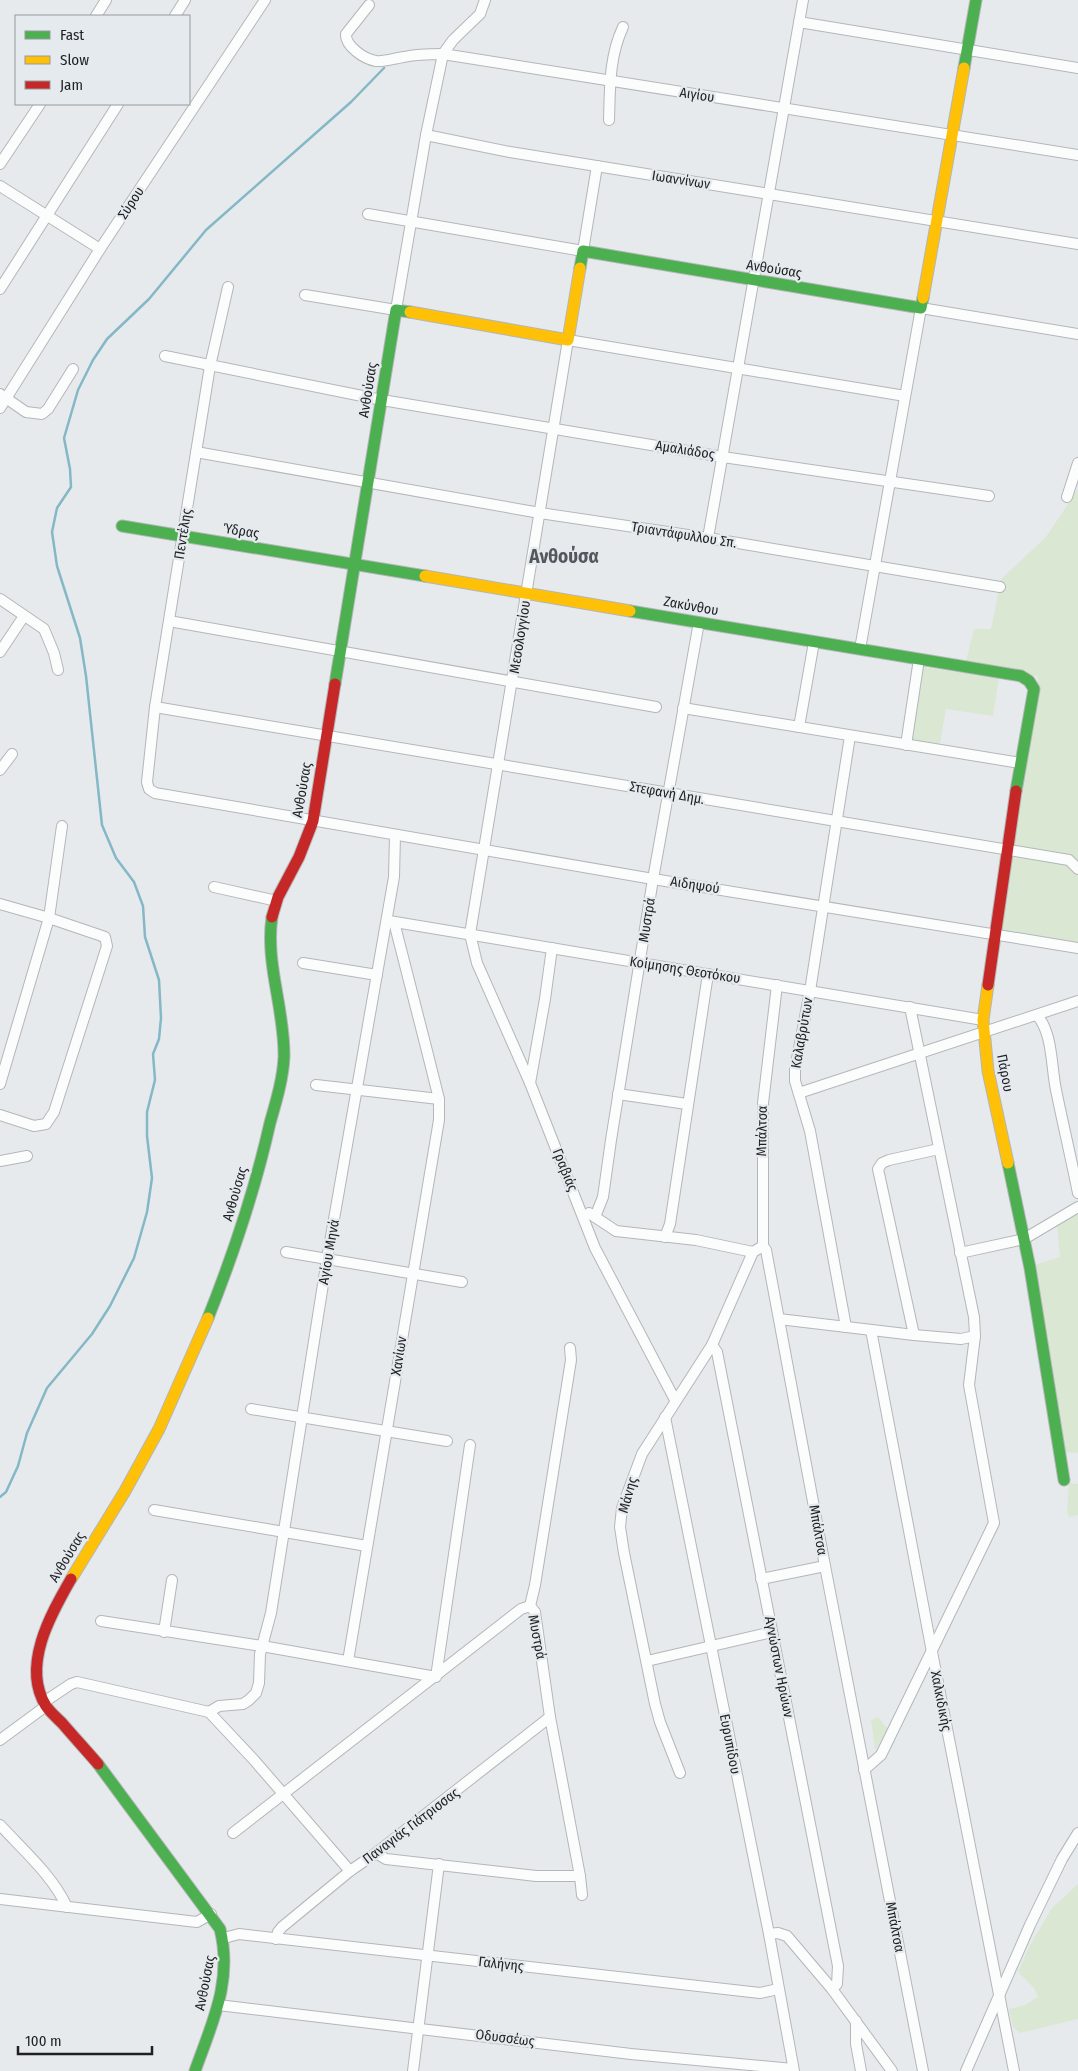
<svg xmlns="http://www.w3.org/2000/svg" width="1078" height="2071" font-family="'Fira Sans Condensed',sans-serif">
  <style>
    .green { fill: #d9e7d3 }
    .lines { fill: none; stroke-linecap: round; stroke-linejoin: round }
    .stream { stroke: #84b8c6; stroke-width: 2.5 }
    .street-casing { stroke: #b4b6b9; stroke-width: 12 }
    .fast-casing { stroke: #b4b6b9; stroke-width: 13 }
    .slow-casing { stroke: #b4b6b9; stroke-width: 13 }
    .jam-casing { stroke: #b4b6b9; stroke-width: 13 }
    .street { stroke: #fbfcfc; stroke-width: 10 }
    .fast { stroke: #4caf50; stroke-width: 11 }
    .slow { stroke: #ffc107; stroke-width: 11 }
    .jam { stroke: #c62828; stroke-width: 11 }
    .labels { text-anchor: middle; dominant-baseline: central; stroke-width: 4.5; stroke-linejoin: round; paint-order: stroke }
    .street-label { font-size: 14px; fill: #1f2022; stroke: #e5eaef }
    .district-label { font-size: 19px; font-weight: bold; fill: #54585c; stroke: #e5eaef }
  </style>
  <rect width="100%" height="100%" fill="#e7eaed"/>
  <g class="green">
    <path d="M1078,489V944L1000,931L1015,807L1038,681L1037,676L1000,670L993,716L946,709L939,749L910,745L922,667L963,673L974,629H991L1001,579L1046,537Z"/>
    <path d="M1078,1212V1453L1064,1452L1035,1265L1060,1257L1057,1224Z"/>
    <path d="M1069,1483L1078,1484V1515L1069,1517L1067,1512Z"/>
    <path d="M878,1717L888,1729L875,1750L871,1720Z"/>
    <path d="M1078,1884V2019L1020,2033L1013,2027L1009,2009L1025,2005L1038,1997L1034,1988L1018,1972L1030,1945L1052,1908Z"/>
  </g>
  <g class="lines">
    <path class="stream" d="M0,1497L6,1492L18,1466L27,1433L47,1388L92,1334L110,1306L134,1258L147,1212L152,1178L147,1136V1112L155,1080L153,1054L159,1039L161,1018L159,980L145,937L143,906L134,882L116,858L102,825L86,676L80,638L57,566L52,532L57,508L71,487L70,469L64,438L78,390L93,360L107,339L149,299L206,230L351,102L384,68"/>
    <g class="street-casing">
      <g id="street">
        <path d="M369,5L346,34C345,46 364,59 376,61C385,62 395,58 404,57C417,54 430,54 443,54L1078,155"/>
        <path d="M96,16L106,0"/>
        <path d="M175,16L185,0"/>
        <path d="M799,22L1078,68"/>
        <path d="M609,120C610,88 609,57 623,27"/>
        <path d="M426,135L510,152L1078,244"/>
        <path d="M0,164L40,104"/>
        <path d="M0,186L100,249"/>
        <path d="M368,214L583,251L597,166"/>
        <path d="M228,287L210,366L155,707L147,782L149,789L155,793L653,879L1078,948"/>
        <path d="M0,289L118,104"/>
        <path d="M305,295L396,310L426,135L443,54L453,40L480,14L485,0"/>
        <path d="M165,356L382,400L723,457L989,496"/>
        <path d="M0,394L26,412L42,414L48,409L73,369"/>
        <path d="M0,408L100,249L265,0"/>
        <path d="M196,452L540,513L708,538L1000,587"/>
        <path d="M1067,497L1078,463"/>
        <path d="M708,538L803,0"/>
        <path d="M0,599L44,629L54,653L58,670"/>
        <path d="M169,621L656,707"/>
        <path d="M860,649L921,308L1078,334"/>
        <path d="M0,652L24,616"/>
        <path d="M155,707L1069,860L1078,869"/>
        <path d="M683,708L1020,763"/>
        <path d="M799,727L814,642"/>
        <path d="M906,745L919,659"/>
        <path d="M0,770L12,754"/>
        <path d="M214,887L277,901"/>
        <path d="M0,904L49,918L105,937L107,946L54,1112L46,1124L34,1126L0,1115"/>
        <path d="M389,921L983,1020"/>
        <path d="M303,963L377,975"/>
        <path d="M777,985L763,1103V1246L766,1250L825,1566L923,2071"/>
        <path d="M1037,1015C1053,1034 1051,1066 1056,1090C1063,1124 1071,1158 1078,1193"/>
        <path d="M530,1083L545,999L552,948"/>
        <path d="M0,1084L49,918L62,826"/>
        <path d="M316,1085L439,1099"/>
        <path d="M799,1093L1078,1001"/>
        <path d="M618,1094L687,1104"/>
        <path d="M0,1161L27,1156"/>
        <path d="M589,1213L616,1231L696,1240L753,1252"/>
        <path d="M595,1217L603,1197L611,1140L653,879L699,622"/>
        <path d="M665,1237L670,1224L708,974"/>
        <path d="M286,1252L462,1282"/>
        <path d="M960,1253L1024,1239L1078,1207"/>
        <path d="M779,1319L914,1335L961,1339L975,1336"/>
        <path d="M846,1327L810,1131L795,1081V1069L810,991L850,736"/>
        <path d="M871,1330L932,1652L1014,2071"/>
        <path d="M914,1335L878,1169L882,1163L889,1160L939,1149"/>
        <path d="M712,1345L717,1352L838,1966L837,1984L832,1989"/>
        <path d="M675,1400L595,1248L530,1083L477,963L470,934L568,340L905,396"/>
        <path d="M251,1409L447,1441"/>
        <path d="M665,1417L769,1934L794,2071"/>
        <path d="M154,1510L367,1546"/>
        <path d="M761,1579L825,1566"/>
        <path d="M530,1606L535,1612L550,1717L580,1876L582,1895"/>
        <path d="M530,1606L535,1585L571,1360L570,1348"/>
        <path d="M101,1621L262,1646L436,1677L470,1445"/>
        <path d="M164,1632L172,1580"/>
        <path d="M348,1661L439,1120V1099L427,1051L394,922"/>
        <path d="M647,1661L772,1632"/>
        <path d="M44,1702L71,1684L77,1682L209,1712L219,1706L243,1704L249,1700L256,1693L259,1683L260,1654L271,1613L327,1259L394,877L395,835"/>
        <path d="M209,1712L254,1760L350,1871"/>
        <path d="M0,1740L46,1706"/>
        <path d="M864,1770L881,1755L994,1523L969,1385L975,1336L974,1317L910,1007"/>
        <path d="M680,1773L660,1722L655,1704L624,1553L620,1527L622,1508L642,1454L712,1345L753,1252L763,1246"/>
        <path d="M0,1825C24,1851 52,1875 67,1907"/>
        <path d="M233,1833L521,1609L530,1606"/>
        <path d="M376,1853L386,1859L536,1876H580"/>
        <path d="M0,1899L197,1922L211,1914"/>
        <path d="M769,1934L778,1933L787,1936L832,1989L892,2071"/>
        <path d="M224,1938L239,1934L760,1993L778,1989"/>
        <path d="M276,1939L278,1932L282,1927L350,1871L376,1853L550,1717"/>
        <path d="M218,2005L631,2054L793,2069"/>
        <path d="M856,2021V2044L861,2071"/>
        <path d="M413,2071L439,1864"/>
        <path d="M966,2071L1030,1925L1062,1859L1078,1833"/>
      </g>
    </g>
    <g class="fast-casing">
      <g id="fast">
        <path d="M964,68L976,0"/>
        <path d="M580,268L583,251L921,308L923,298"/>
        <path d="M122,526L425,576"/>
        <path d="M630,611L1021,676L1029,681L1034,689L1016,791"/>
        <path d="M335,684L396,310L410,312"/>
        <path d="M1008,1163L1030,1268L1064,1480"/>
        <path d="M208,1318C233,1255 255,1190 270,1123C276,1102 283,1079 284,1057C285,1010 265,964 272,917"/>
        <path d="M98,1764L220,1929C233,1981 212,2023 195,2071"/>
      </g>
    </g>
    <g class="slow-casing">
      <g id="slow">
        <path d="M923,298L964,68"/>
        <path d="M410,312L568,340L580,268"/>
        <path d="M425,576L630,611"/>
        <path d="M988,985L983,1020L988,1071L1008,1163"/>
        <path d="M71,1579L125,1491L159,1429L208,1318"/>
      </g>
    </g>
    <g class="jam-casing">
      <g id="jam">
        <path d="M272,917L278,897L299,857L313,821L335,684"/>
        <path d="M988,985L1016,791"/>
        <path d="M71,1579C51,1614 21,1666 46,1706C50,1712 57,1718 62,1723C74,1737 86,1750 98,1764"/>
      </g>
    </g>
    <use href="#street" class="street"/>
    <use href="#fast" class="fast"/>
    <use href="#slow" class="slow"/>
    <use href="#jam" class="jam"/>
  </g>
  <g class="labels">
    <g class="street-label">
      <text transform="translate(697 95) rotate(9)">Αιγίου</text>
      <text transform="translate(681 180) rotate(9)">Ιωαννίνων</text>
      <text transform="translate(131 203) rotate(-57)">Σύρου</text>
      <text transform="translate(774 269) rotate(9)">Ανθούσας</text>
      <text transform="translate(368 390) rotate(-81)">Ανθούσας</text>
      <text transform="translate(685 450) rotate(9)">Αμαλιάδος</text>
      <text transform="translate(241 531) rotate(9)">Ύδρας</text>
      <text transform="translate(183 534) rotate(-81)">Πεντέλης</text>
      <text transform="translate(684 535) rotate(9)">Τριαντάφυλλου Σπ.</text>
      <text transform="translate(691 606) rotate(10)">Ζακύνθου</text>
      <text transform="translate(520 637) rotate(-81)">Μεσολογγίου</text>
      <text transform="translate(302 790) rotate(-80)">Ανθούσας</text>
      <text transform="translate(667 793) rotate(10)">Στεφανή Δημ.</text>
      <text transform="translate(695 885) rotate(9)">Αιδηψού</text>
      <text transform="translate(647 920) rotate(-81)">Μυστρά</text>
      <text transform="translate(685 970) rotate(9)">Κοίμησης Θεοτόκου</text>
      <text transform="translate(802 1033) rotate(-80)">Καλαβρύτων</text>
      <text transform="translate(1005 1073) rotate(79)">Πάρου</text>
      <text transform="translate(762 1131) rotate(-89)">Μπάλτσα</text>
      <text transform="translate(565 1170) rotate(68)">Γραβιάς</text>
      <text transform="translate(235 1194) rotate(-74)">Ανθούσας</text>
      <text transform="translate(329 1252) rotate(-80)">Αγίου Μηνά</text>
      <text transform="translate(399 1356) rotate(-81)">Χανίων</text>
      <text transform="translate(628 1495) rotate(-74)">Μάνης</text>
      <text transform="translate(818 1530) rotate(80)">Μπάλτσα</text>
      <text transform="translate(67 1557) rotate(-59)">Ανθούσας</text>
      <text transform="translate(537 1637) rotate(79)">Μυστρά</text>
      <text transform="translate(779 1667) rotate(79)">Αγνώστων Ηρώων</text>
      <text transform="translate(941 1701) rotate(79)">Χαλκιδικής</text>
      <text transform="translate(730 1744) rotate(79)">Ευρυπίδου</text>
      <text transform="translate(411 1826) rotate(-37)">Παναγιάς Γιάτρισσας</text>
      <text transform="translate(895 1927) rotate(79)">Μπάλτσα</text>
      <text transform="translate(501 1964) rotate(6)">Γαλήνης</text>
      <text transform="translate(205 1983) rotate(-79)">Ανθούσας</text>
      <text transform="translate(505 2038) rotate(7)">Οδυσσέως</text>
    </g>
    <g class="district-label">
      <text x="564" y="556">Ανθούσα</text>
    </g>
  </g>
  <rect x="15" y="15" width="175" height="90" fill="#e5eaef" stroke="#96999d"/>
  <rect x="25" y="31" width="25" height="8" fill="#4caf50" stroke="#96999d"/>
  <text x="60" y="40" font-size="15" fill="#1f2022">Fast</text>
  <rect x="25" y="56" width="25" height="8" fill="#ffc107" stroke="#96999d"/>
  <text x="60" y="65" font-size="15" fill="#1f2022">Slow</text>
  <rect x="25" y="81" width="25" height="8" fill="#c62828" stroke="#96999d"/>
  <text x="60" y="90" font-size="15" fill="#1f2022">Jam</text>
  <path d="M18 2046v8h134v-8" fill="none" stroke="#1f2022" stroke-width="2.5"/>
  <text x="25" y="2046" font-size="15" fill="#1f2022" stroke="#e5eaef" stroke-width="4" paint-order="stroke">100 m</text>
</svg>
